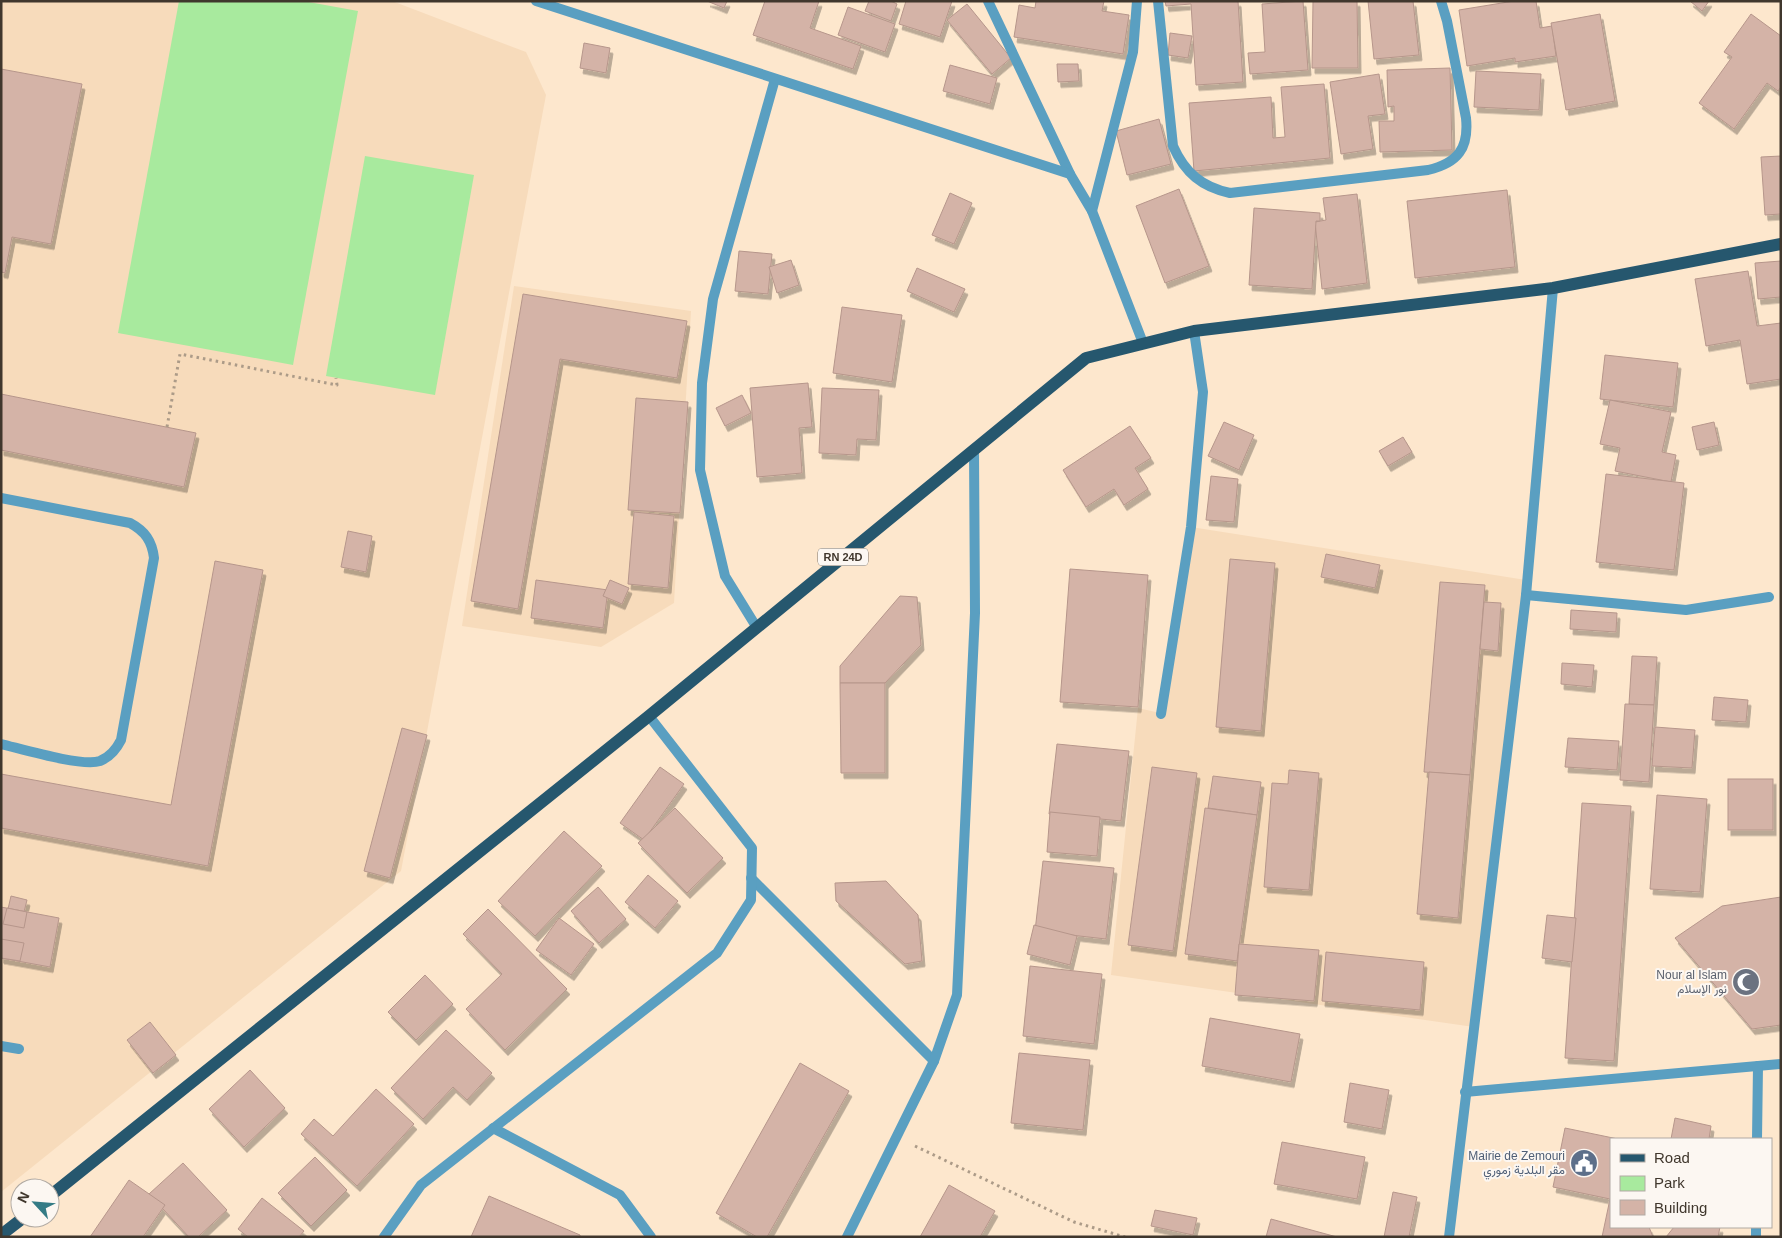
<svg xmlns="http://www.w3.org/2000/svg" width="1782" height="1238" font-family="Arial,Vazirmatn,sans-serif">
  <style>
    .built { fill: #f7dbbb }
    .green { fill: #a8ea9e }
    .building { fill: #d4b3a7; stroke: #b6968b; filter: url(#shadow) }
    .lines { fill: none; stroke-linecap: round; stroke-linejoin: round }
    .path { stroke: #ac9b88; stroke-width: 3; stroke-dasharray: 2.5 4; stroke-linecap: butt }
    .service { stroke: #5a9fc1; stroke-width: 10 }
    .minor { stroke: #5a9fc1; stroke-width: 10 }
    .tertiary { stroke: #5a9fc1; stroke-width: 10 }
    .primary { stroke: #26576e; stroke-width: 12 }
    .labels { text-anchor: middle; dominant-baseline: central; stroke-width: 4; stroke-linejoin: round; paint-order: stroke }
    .shield { fill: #fcf7f2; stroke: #787168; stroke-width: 1 }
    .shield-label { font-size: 11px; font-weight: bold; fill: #40372d }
    .worship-label { font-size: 12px; fill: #5b616d; stroke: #fcf7f2; text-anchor: end }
    .service-label { font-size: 12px; fill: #4e5e75; stroke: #fcf7f2; text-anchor: end }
  </style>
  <defs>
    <filter id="shadow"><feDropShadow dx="3" dy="5.5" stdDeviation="0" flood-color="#0004"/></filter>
  </defs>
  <rect width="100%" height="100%" fill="#fde7cd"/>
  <g class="built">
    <path d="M1,1H392L526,52L546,95L401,871L1,1192Z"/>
    <path d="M514,286L691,311L674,603L601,647L462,626Z"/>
    <path d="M1191,527L1526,580L1474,1027L1111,975L1138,708L1160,713Z"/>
  </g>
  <g class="green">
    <path d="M179,1H303L358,11L293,365L118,333Z"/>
    <path d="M365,156L474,175L435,395L326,376Z"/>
  </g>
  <g class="building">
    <path d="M707,1H727L724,8Z"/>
    <path d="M765,1H819L810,28L861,46L853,69L753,35Z"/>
    <path d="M869,1H891L897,4L891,21L865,11Z"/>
    <path d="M906,1H952L940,37L899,24Z"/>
    <path d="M1036,1H1104L1102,11L1129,15L1123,54L1014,37L1019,5L1035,8Z"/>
    <path d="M1165,1H1238L1243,82L1196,85L1191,4L1166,6Z"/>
    <path d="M1303,1L1308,70L1250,74L1248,53L1265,52L1262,4Z"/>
    <path d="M1313,1H1357L1358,68H1312Z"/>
    <path d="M1368,1H1413L1419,55L1374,59Z"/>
    <path d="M1514,1H1536L1540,28L1552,26L1556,56L1515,62V58L1467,66L1459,10Z"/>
    <path d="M1690,1H1709L1702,11Z"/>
    <path d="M967,4L1011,58L992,74L947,20Z"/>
    <path d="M848,7L895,24L885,52L838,35Z"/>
    <path d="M1600,14L1615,101L1566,110L1551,23Z"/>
    <path d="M1751,14L1781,36V87L1778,91L1767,83L1734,129L1699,103L1732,57L1724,52Z"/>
    <path d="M1170,33L1192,36L1188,58L1168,55Z"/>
    <path d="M584,43L610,48L606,73L580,68Z"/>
    <path d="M1057,64H1078L1079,81L1058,82Z"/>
    <path d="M950,65L997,78L990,104L943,91Z"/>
    <path d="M1450,68L1452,150L1380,152L1379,121H1394V106L1388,107L1387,70Z"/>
    <path d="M1,69L82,84L51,244L12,237L5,273L1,272Z"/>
    <path d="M1476,71L1541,74L1539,110L1474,107Z"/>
    <path d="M1379,74L1385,114L1368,116L1373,149L1341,154L1330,82Z"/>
    <path d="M1324,84L1330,158L1194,171L1189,103L1271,97L1273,138L1285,137L1281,87Z"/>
    <path d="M1159,119L1171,164L1127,175L1116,131Z"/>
    <path d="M1781,156V214L1765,215L1761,157Z"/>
    <path d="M1179,189L1209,266L1165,283L1136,206Z"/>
    <path d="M1507,190L1515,267L1415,278L1407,201Z"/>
    <path d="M950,193L972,203L954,244L932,235Z"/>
    <path d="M1357,194L1367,283L1322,289L1315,222L1326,220L1323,198Z"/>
    <path d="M1254,208L1320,213V221H1316L1312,289L1249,285Z"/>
    <path d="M739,251L772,254L768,294L735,291Z"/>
    <path d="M791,260L799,285L777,293L769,267Z"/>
    <path d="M1781,261V297L1758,299L1755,263Z"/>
    <path d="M917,268L965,289L954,312L907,291Z"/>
    <path d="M1748,271L1757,326L1781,323V379L1747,384L1740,340L1706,346L1695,279Z"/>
    <path d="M523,294L687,321L677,378L560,359L518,609L471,601Z"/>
    <path d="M842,307L902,315L892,382L833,373Z"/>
    <path d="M1605,355L1678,363L1673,407L1600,399Z"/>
    <path d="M808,383L812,427L799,428L802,473L757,477L750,388Z"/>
    <path d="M822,388L879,390L876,440L857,439L856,455L819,453Z"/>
    <path d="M1,394L196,433L184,487L1,450Z"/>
    <path d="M742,395L751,413L725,426L716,408Z"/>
    <path d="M636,398L688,402L680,513L628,510Z"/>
    <path d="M1610,400L1671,412L1662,452L1676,455L1671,482L1615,471L1620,448L1600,444Z"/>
    <path d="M1224,422L1254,435L1239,470L1208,456Z"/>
    <path d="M1714,422L1719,445L1697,450L1692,427Z"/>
    <path d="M1130,426L1151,458L1135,468L1148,489L1124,505L1114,489L1086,507L1063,470Z"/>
    <path d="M1403,437L1412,452L1388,466L1379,451Z"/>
    <path d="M1606,474L1684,483L1674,570L1596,562Z"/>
    <path d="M1211,476L1238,479L1234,522L1206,520Z"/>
    <path d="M634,512L674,516L668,588L628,584Z"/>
    <path d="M348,531L372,536L366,572L341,567Z"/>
    <path d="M1326,554L1380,565L1375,588L1321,577Z"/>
    <path d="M1230,559L1275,563L1261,731L1216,727Z"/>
    <path d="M215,561L263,570L208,866L1,828V774L171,805Z"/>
    <path d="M1070,569L1148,575L1138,707L1060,702Z"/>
    <path d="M536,580L608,590L603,628L531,618Z"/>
    <path d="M610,580L629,588L622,604L603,596Z"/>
    <path d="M1440,582L1485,585L1470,775L1424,772Z"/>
    <path d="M900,596L917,597L921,645L885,683H840V666Z"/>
    <path d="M1484,602L1501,603L1498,651L1480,649Z"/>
    <path d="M1571,610L1617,613L1616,632L1570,629Z"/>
    <path d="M1632,656L1657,657L1654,705L1629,704Z"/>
    <path d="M1562,663L1594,665L1592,687L1561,684Z"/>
    <path d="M840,683H885V773H841Z"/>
    <path d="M1714,697L1748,700L1746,722L1712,720Z"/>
    <path d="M1625,704L1654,705L1649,782L1620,780Z"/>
    <path d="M1655,727L1695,730L1692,768L1652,766Z"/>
    <path d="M402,728L427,735L390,878L364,871Z"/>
    <path d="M1568,738L1619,741L1617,770L1565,767Z"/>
    <path d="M1057,744L1129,751L1121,821L1049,814Z"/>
    <path d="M660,767L684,784L644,840L620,823Z"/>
    <path d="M1152,767L1197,773L1173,951L1128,945Z"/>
    <path d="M1289,770L1319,773L1309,890L1264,887L1272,783L1288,784Z"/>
    <path d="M1429,772L1470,775L1458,918L1417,914Z"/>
    <path d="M1213,776L1261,782L1257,815L1208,808Z"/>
    <rect x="1728" y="779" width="45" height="51"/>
    <path d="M1657,795L1707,799L1700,892L1650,889Z"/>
    <path d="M1582,803L1631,806L1614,1061L1565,1058Z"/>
    <path d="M675,808L723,858L687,893L638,843Z"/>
    <path d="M1205,808L1257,815L1237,961L1185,954Z"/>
    <path d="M1050,812L1100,817L1097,856L1047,852Z"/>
    <path d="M564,831L602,866L535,936L498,901Z"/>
    <path d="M1043,861L1114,868L1106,939L1035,931Z"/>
    <path d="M648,875L678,901L655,928L625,902Z"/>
    <path d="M886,881L918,915L922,961L905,964L836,901L835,883Z"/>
    <path d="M598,887L626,919L599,943L571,911Z"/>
    <path d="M11,896L27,900L24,912L8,909Z"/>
    <path d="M1781,897V1025L1752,1029L1675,938L1722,906Z"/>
    <path d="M1,907L59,918L50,967L1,958Z"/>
    <path d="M7,908L27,912L24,928L3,924Z"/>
    <path d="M488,909L567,989L505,1050L466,1009L502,974L463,934Z"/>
    <path d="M1547,915L1576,918L1572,962L1542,958Z"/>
    <path d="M559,918L594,944L571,975L536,950Z"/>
    <path d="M1034,925L1077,936L1070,965L1027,954Z"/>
    <path d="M1,939L24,943L20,961L1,958Z"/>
    <path d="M1239,944L1319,950L1314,1001L1235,995Z"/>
    <path d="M1326,952L1424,962L1420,1010L1322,1001Z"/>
    <path d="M1030,966L1102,974L1094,1044L1023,1036Z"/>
    <path d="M425,975L453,1004L416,1040L388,1012Z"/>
    <path d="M1210,1018L1300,1034L1291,1082L1202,1066Z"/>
    <path d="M150,1022L176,1055L153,1073L127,1040Z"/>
    <path d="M446,1030L492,1073L467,1100L453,1087L423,1119L391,1088Z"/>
    <path d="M1019,1053L1090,1060L1083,1130L1011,1123Z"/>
    <path d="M800,1063L849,1091L767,1237H757L716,1213Z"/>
    <path d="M250,1070L285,1108L244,1147L209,1109Z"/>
    <path d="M1350,1083L1389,1090L1382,1129L1344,1122Z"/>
    <path d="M376,1089L414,1124L357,1186L301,1134L314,1119L333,1136Z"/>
    <path d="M1675,1118L1711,1126L1709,1139H1671Z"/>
    <path d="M1565,1128L1618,1139H1611V1227H1649L1653,1237H1602L1610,1199L1553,1187Z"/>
    <path d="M1282,1142L1365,1157L1357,1199L1274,1184Z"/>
    <path d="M315,1157L347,1190L311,1226L278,1193Z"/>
    <path d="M183,1163L227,1210L198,1237H189L149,1194Z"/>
    <path d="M129,1180L165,1205L143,1237H90Z"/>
    <path d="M949,1185L995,1211L980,1237H920Z"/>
    <path d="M1393,1192L1417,1197L1409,1237H1384Z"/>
    <path d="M489,1196L580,1235V1237H471Z"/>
    <path d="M262,1198L304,1231L299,1237H248L238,1229Z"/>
    <path d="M1155,1210L1197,1218L1193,1235L1151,1226Z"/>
    <path d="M1271,1219L1337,1237H1266Z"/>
    <path d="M1674,1227H1720L1718,1237H1666Z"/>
  </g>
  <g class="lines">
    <g class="path">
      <path d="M167,427L180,354L337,385L336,378"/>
      <path d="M915,1146L1074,1222L1125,1237"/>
    </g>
    <g class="service">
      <path d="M1,498L130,523C145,531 152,541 154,558L121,740C116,750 110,757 100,761C82,767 22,749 1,744"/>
      <path d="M1,1046L19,1049"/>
    </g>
    <g class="minor">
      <path d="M988,1L1070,174"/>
      <path d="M1158,1L1173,146C1185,173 1202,187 1230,193L1428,170C1458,163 1469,148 1466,118L1447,21L1441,1"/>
      <path d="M1092,211L1133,52L1137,1"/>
      <path d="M1526,595L1686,610L1769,597"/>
      <path d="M757,628L725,576L700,470L702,383L713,299L775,79"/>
      <path d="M1161,714L1191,527L1203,392L1194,331"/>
      <path d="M751,878L934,1061L847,1237"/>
      <path d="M934,1061L957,995L975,613L974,450"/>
      <path d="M1465,1092L1781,1064"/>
      <path d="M493,1128L620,1195L651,1237"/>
      <path d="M1757,1139L1758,1066"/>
      <path d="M384,1237L421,1185L717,953L751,900L752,848L649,716"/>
      <path d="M1756,1237V1227"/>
    </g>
    <g class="tertiary">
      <path d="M536,1L1070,174L1092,211L1143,343"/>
      <path d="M1449,1237L1526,595L1553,288"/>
    </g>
    <g class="primary">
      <path d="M50,1196L649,716L1086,358L1194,331L1553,288L1781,244"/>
      <path d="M1,1235L23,1218"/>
    </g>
  </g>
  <defs>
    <g id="mosque-disc" transform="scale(1.4375)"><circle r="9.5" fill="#6b7280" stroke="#fcf7f2"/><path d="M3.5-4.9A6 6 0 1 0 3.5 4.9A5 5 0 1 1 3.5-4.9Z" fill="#fff"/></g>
    <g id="civic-disc" transform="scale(1.4375)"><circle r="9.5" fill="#5c6f8a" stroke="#fcf7f2"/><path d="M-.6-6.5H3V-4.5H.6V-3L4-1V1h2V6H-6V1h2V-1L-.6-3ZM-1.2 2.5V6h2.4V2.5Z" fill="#fff"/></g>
  </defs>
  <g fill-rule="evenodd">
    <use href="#mosque-disc" x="1746" y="982"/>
    <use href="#civic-disc" x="1584" y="1163"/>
  </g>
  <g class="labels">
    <rect class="shield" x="818" y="548.5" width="50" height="17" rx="4"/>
    <g class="shield-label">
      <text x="843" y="557">RN 24D</text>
    </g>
    <g class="worship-label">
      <text x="1727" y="975">Nour al Islam<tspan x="1727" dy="14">نور الإسلام</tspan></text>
    </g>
    <g class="service-label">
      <text x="1565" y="1156">Mairie de Zemouri<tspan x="1565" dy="14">مقر البلدية زموري</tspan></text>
    </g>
  </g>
  <rect width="1782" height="1238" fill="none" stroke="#40372d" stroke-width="5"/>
  <rect x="1610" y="1138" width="162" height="90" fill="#fcf7f2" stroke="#b1aaa3"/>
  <rect x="1620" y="1154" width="25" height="8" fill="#26576e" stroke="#b1aaa3"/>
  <text x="1654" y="1163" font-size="15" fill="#40372d">Road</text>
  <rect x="1620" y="1176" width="25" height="15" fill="#a8ea9e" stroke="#b1aaa3"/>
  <text x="1654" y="1188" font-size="15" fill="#40372d">Park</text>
  <rect x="1620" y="1200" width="25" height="15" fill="#d4b3a7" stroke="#b1aaa3"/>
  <text x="1654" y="1213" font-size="15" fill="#40372d">Building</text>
  <g transform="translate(35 1203) rotate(296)"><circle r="24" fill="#fcf7f2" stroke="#b1aaa3"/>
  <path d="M0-4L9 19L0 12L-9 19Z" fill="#347b85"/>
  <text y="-8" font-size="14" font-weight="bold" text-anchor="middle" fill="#40372d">N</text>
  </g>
</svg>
